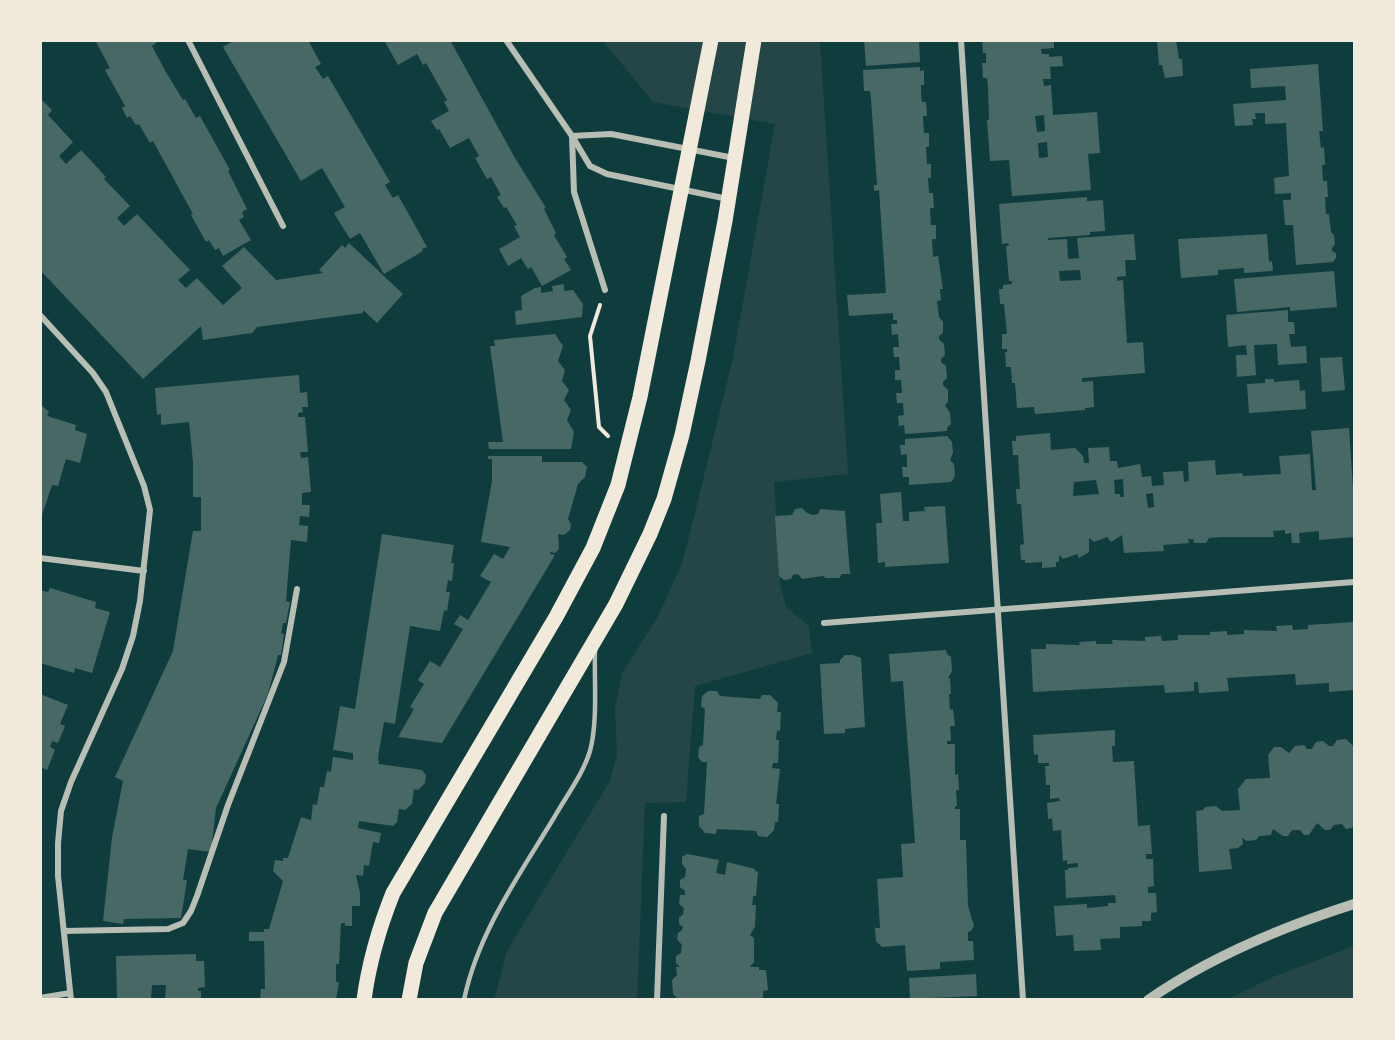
<svg xmlns="http://www.w3.org/2000/svg" width="1395" height="1040" font-family="Helvetica,sans-serif">
  <style>
    .green { fill: #244646 }
    .building { fill: #486865; fill-rule: evenodd }
    .lines { fill: none; stroke-linecap: round; stroke-linejoin: round }
    .path { stroke: #f1e9da; stroke-width: 4 }
    .service { stroke: #b8beb3; stroke-width: 4.5 }
    .minor { stroke: #b8beb3; stroke-width: 6 }
    .tertiary { stroke: #b8beb3; stroke-width: 10 }
    .primary { stroke: #f1e9da; stroke-width: 15 }
  </style>
  <rect width="100%" height="100%" fill="#0f3d3e"/>
  <g class="green">
    <path d="M603,41H820L848,474L774,482L780,584L786,607L809,626L812,653L695,686L686,802L645,803L637,999L494,1000L507,951L610,781L617,755L615,709L622,673L659,615L682,563L690,533L733,358L775,124L653,102Z"/>
    <path d="M1354,946V999H1228L1273,977Z"/>
  </g>
  <g class="building">
    <path d="M95,40H160L152,46L167,74L183,100L185,99L196,118L200,116L230,170L228,171L247,209L242,212L244,217L239,220L251,240L223,256L219,248L215,250L209,240L206,242L191,215L193,214L153,141L150,143L139,124L136,125L130,116L127,118L122,108L125,106L105,70L110,68Z"/>
    <path d="M235,40H308L321,64L315,67L323,79L328,76L390,182L385,185L393,198L398,195L427,247L422,249L423,251L384,274L360,233L350,239L334,213L345,207L322,168L301,181L223,47Z"/>
    <path d="M384,40H450L515,158L546,208L544,209L556,233L554,235L567,257L564,259L571,270L542,286L531,267L528,269L521,258L508,266L499,249L520,237L514,226L517,225L506,207L504,208L497,197L501,195L491,177L487,179L475,158L479,156L469,138L450,148L439,129L437,130L431,121L449,111L444,102L447,100L426,63L423,65L417,54L398,65Z"/>
    <path d="M864,40H919L920,62L866,66Z"/>
    <path d="M982,40H1054V48L1041,49L1042,54H1049V57L1062,56L1063,66L1050,67L1051,79H1043L1044,86L1051,85L1053,115L1097,112L1100,153L1088,154L1091,190L1012,196L1009,160L990,161L987,120H989L988,87L987,78H983L982,63H986V53H983ZM1044,115L1045,131L1037,132L1035,116ZM1047,142L1048,157L1039,158L1038,143Z"/>
    <path d="M1157,40H1176L1179,59H1182L1183,76L1165,78L1162,65H1159Z"/>
    <path d="M1318,64L1323,131H1319L1321,148L1324,147L1325,165H1322L1323,181H1327L1328,197H1325L1326,214H1329L1331,232L1334,235L1335,244L1332,248V251L1336,253V258L1333,262L1296,265L1293,225H1285L1283,200H1291V193L1275,194L1274,178L1289,176L1286,123L1265,124V113H1255L1256,119H1252L1253,125L1235,126L1233,104L1286,100L1285,86L1251,88L1250,69Z"/>
    <path d="M920,67V71L924,70V85H921V94L922,102H926L927,116H923L924,133H929V147H926L927,164H931V178H928L929,193H933L934,208H930L931,225H936V239H932L933,257L938,256L942,283L943,289H940L941,300L937,301L939,317L943,322V333L939,336V339L944,344L945,355L941,359V362L946,366L947,378L943,382V385L948,390V402L945,405L950,413L951,424L947,428V431L905,434L904,425L899,426L898,416L904,415L903,403H897L896,393H902L901,380H895V370H900L899,357H894L893,347H899L898,334L892,335L891,324H897V320H893V313L849,316L847,295L886,293L879,190L874,191V185H877L871,98L870,91H864L863,70Z"/>
    <path d="M40,98L52,110L48,115L73,142L59,156L66,164L81,150L106,177L104,179L130,206L117,218L124,226L137,214L190,270L178,280L186,288L197,278L223,305L242,288L222,266L244,247L276,280L323,273L319,270L342,245L345,248L349,243L403,294L377,323L363,310V313L257,327L252,333L203,340L201,326L143,379L40,270Z"/>
    <path d="M1087,197V201L1103,200L1105,231L1090,232V235L1048,238V240L1067,239L1068,259L1079,258L1077,238L1134,234L1136,260H1125L1126,276L1117,277V281L1123,280L1127,343L1143,342L1145,373L1082,378V382L1093,381L1094,407L1085,408V410L1035,414L1034,407L1017,408L1015,383H1012L1011,367H1006L1005,352H1007V349H1002V334H1007L1004,304H1000L999,289H1003V285L1012,284V281H1009L1006,246H1009L1008,243L1002,244L999,204ZM1080,270L1081,280L1060,281L1059,271Z"/>
    <path d="M1267,234L1269,262L1272,261L1273,271L1244,273V268L1218,270V275L1181,278L1178,239Z"/>
    <path d="M1334,271L1337,307L1290,311V307L1237,312L1234,279Z"/>
    <path d="M564,284V291L573,290L583,304L582,317L516,325L515,311L522,310L521,296L535,288L541,287V293L553,291L552,286Z"/>
    <path d="M1288,310V322H1294L1295,334H1289L1291,347L1306,346L1307,363L1278,365L1277,344L1254,345L1256,375L1237,377L1236,355H1247L1246,345L1228,347L1226,315Z"/>
    <path d="M555,334L563,346L558,361L565,370L562,381L569,390L564,400L571,410L567,420L574,432L571,449H489L488,442H503L490,346H495L494,340Z"/>
    <path d="M1342,357L1345,390L1322,392L1320,358Z"/>
    <path d="M299,375L300,393L307,392L308,407H302L303,412L298,413V417H305L308,452H300L301,458L308,457L311,492L302,493V505H310L309,517L300,516L299,525L308,526L307,542L291,540L286,601L290,602L286,623H283L281,633L284,634L281,655H278L268,694L216,808L211,852L188,849L183,880H187L181,918L124,919L123,924L103,921L112,837L123,781L115,777L173,651L193,531H201V497H193V462L189,422L161,425V414L157,415L155,388Z"/>
    <path d="M1265,379H1274V382L1299,380L1300,391L1305,390L1306,409L1249,413L1247,384L1265,383Z"/>
    <path d="M40,404L49,412L47,415L50,417L76,425L75,430L87,434L80,463L66,459L58,486L52,485L41,518Z"/>
    <path d="M1349,428L1354,503V537L1319,540V531L1299,533L1300,543H1292L1291,533L1285,534V530L1273,531L1274,537H1221L1209,538L1206,543H1194L1193,539H1188L1189,543L1163,545L1164,551L1124,553L1122,535L1111,542L1107,537L1094,542L1089,538V552L1079,558L1077,554L1063,559L1059,555V562H1056V567L1042,568V562L1025,563V560H1021L1020,545L1024,544L1021,504H1017L1016,489H1020L1018,455H1013L1012,441H1016V436L1050,433L1051,450L1075,448L1083,456L1084,463H1089L1088,448L1109,447L1110,461H1117L1118,468L1140,464L1142,477L1151,476L1152,486L1164,485L1163,472L1183,471L1184,482L1189,481L1188,462L1215,460L1216,475L1242,473L1243,476L1281,474L1279,456L1310,454L1312,490H1316L1311,431ZM1123,479L1124,497H1120V494H1115L1114,480ZM1096,480L1099,494L1073,496L1074,482ZM1153,493L1154,507L1148,508L1146,494Z"/>
    <path d="M947,436L952,442L953,453L950,460L954,464L955,476L951,482L909,485V477H903L902,467H907V454L901,455L900,445H905V439Z"/>
    <path d="M488,456H542V462H582L587,467L585,477L578,484L568,519L571,524L570,530L564,535L558,534L559,549L555,553L550,552V554L555,555L442,743L398,737L414,709L410,707L424,684L418,680L430,661L440,667L463,629L454,624L460,615L468,620L491,582L480,576L494,554L503,559L510,547L481,542L492,481V459H488Z"/>
    <path d="M901,492L903,521H909V512L925,511L924,507L945,506L949,563L885,567V562L878,563L876,523H882L880,494Z"/>
    <path d="M802,508L807,513L813,515L818,514L820,509L845,511L850,574H842L839,578H826L823,576L802,579L798,574L793,575L791,579L784,580L779,576L775,516L792,515L795,509Z"/>
    <path d="M382,534L454,545L451,563H454L452,581L448,580L446,592H450L447,611L444,610L440,631L410,626L395,724L384,722L378,757L379,764L422,770L426,775L425,783L418,790L414,789L412,804L405,810L399,809L397,822L393,826L359,821L358,828L381,833L379,843L373,842L369,866L364,865L363,876L356,875L360,893V906H352V926H345V923H341L339,964H336V982H339L336,999H260L261,989H265L264,941H249V932H264V929H269L283,881L273,871L275,860L283,861V858H288L301,817L311,820L313,804L317,805L320,787H324L327,771L331,772L333,757L353,760V753L333,750L340,706L355,709Z"/>
    <path d="M50,588L96,602L95,608L110,612L92,673L75,668L74,673L40,663V590L48,592Z"/>
    <path d="M1354,622V690L1329,692V683L1296,685L1295,674L1227,678L1229,691L1199,693L1198,682H1194V691L1165,693L1164,685L1033,692L1031,649H1046V644L1080,645L1079,642L1096,641V644H1113L1112,640L1145,641V637L1161,636L1162,641L1178,640V635H1210V632L1227,631V635L1244,634V630L1277,631L1276,626L1292,625L1293,630L1308,629V625Z"/>
    <path d="M946,650L947,654L951,657L952,671L948,678H950L951,694H949L950,710L953,709L955,726H950L951,741H947V744H955V775L958,774L959,790H956L957,806H955V809H960V840H966L968,906L974,926L971,931L968,932V941H973L974,960L940,962V969L907,971L905,945L882,947L876,941L875,928H880L877,879L903,877L901,844L915,843L903,681L891,682L889,654Z"/>
    <path d="M845,655H853L861,658L865,727L845,729V733L824,734L820,664L840,663V660Z"/>
    <path d="M708,691H717L720,696L760,699L762,695H770L778,703L777,712H781L780,731L777,730L776,740H779L778,763H773L772,768L780,769L776,804H779L778,822H775L774,830L767,837L758,836L756,831L717,829L716,834L705,833L699,826V816L704,814L707,762H702L698,757L699,747L703,745L705,709L701,706L702,696Z"/>
    <path d="M40,694L68,705L60,724L65,726L58,743L52,741L50,747L55,750L47,770L40,767Z"/>
    <path d="M1115,730V746H1112L1113,762L1134,761L1138,826L1150,825L1152,854H1146V859H1153L1154,886L1148,887V893H1156L1157,912L1151,913V921H1142V926L1120,927V938L1100,939L1101,950L1074,951L1073,935L1056,936L1054,906L1087,904V908L1108,906V903H1116L1115,895L1066,898L1065,870H1068V868L1078,867V863L1067,864V860L1063,861L1061,830L1053,831L1052,818L1048,819L1047,803L1060,801L1059,798L1050,799V785H1046L1045,766H1049V763H1038V754L1034,755L1033,735Z"/>
    <path d="M1346,739L1354,747V825L1352,828L1346,829L1342,824L1334,825L1330,830H1325L1317,823L1309,835H1304L1300,830H1292L1288,836H1283L1273,829L1271,835L1259,836L1256,840L1247,841L1242,838L1243,844L1238,848L1229,849L1232,869L1199,872L1196,811L1203,810L1205,807L1216,806L1222,811L1240,810L1238,789L1246,779L1270,778L1268,755L1274,747H1281L1289,753L1295,746L1304,745L1307,749H1312L1316,742L1323,741L1329,746H1333L1337,740Z"/>
    <path d="M687,854L719,860L716,873L725,875L727,862L755,869V871L758,872L756,896H753V899L752,905H756L755,927L750,935L754,938V962L750,967H759V970H766L768,990L763,991V999H678L673,994L672,980L677,975L676,967H680L676,963V956L681,953L682,945L677,939L678,933L682,930L683,927L679,924V917L683,915L684,908L679,904L680,895H685V891L680,887V880L685,877L686,869L682,864V857Z"/>
    <path d="M196,954V961H204L205,987L198,988V991H201V999H165L166,985H152L151,999H117L116,956Z"/>
    <path d="M976,974L977,996L910,999L909,978Z"/>
  </g>
  <g class="lines">
    <path class="path" d="M600,305L590,336L599,427L608,436"/>
    <path class="service" d="M464,1000C478,932 520,874 555,816C567,795 583,774 590,751C598,721 594,681 595,650"/>
    <g class="minor">
      <path d="M188,40L283,226"/>
      <path d="M506,40L572,136L590,166L607,174L728,199"/>
      <path d="M961,40L1023,1000"/>
      <path d="M572,136L611,134L734,158"/>
      <path d="M572,136L574,192L605,290"/>
      <path d="M40,315L93,373L106,392L144,486L150,510L140,601L133,636L122,669L71,782L61,811L58,843V876L71,1000"/>
      <path d="M40,558L144,571"/>
      <path d="M824,623L1354,582"/>
      <path d="M64,931L168,929L183,923L191,911L197,896L228,805L284,662L297,589"/>
      <path d="M40,998L70,993"/>
      <path d="M657,1000L664,816"/>
    </g>
    <path class="tertiary" d="M1148,1000C1211,956 1282,927 1354,904"/>
    <g class="primary">
      <path d="M364,1000C369,962 379,928 393,893L556,617L593,548L618,485L640,397L711,40"/>
      <path d="M409,1000L416,963L435,913L616,604L650,534L664,499L682,435L698,361L725,221L754,40"/>
    </g>
  </g>
  <rect width="1395" height="1040" fill="none" stroke="#f1e9da" stroke-width="84"/>
</svg>
